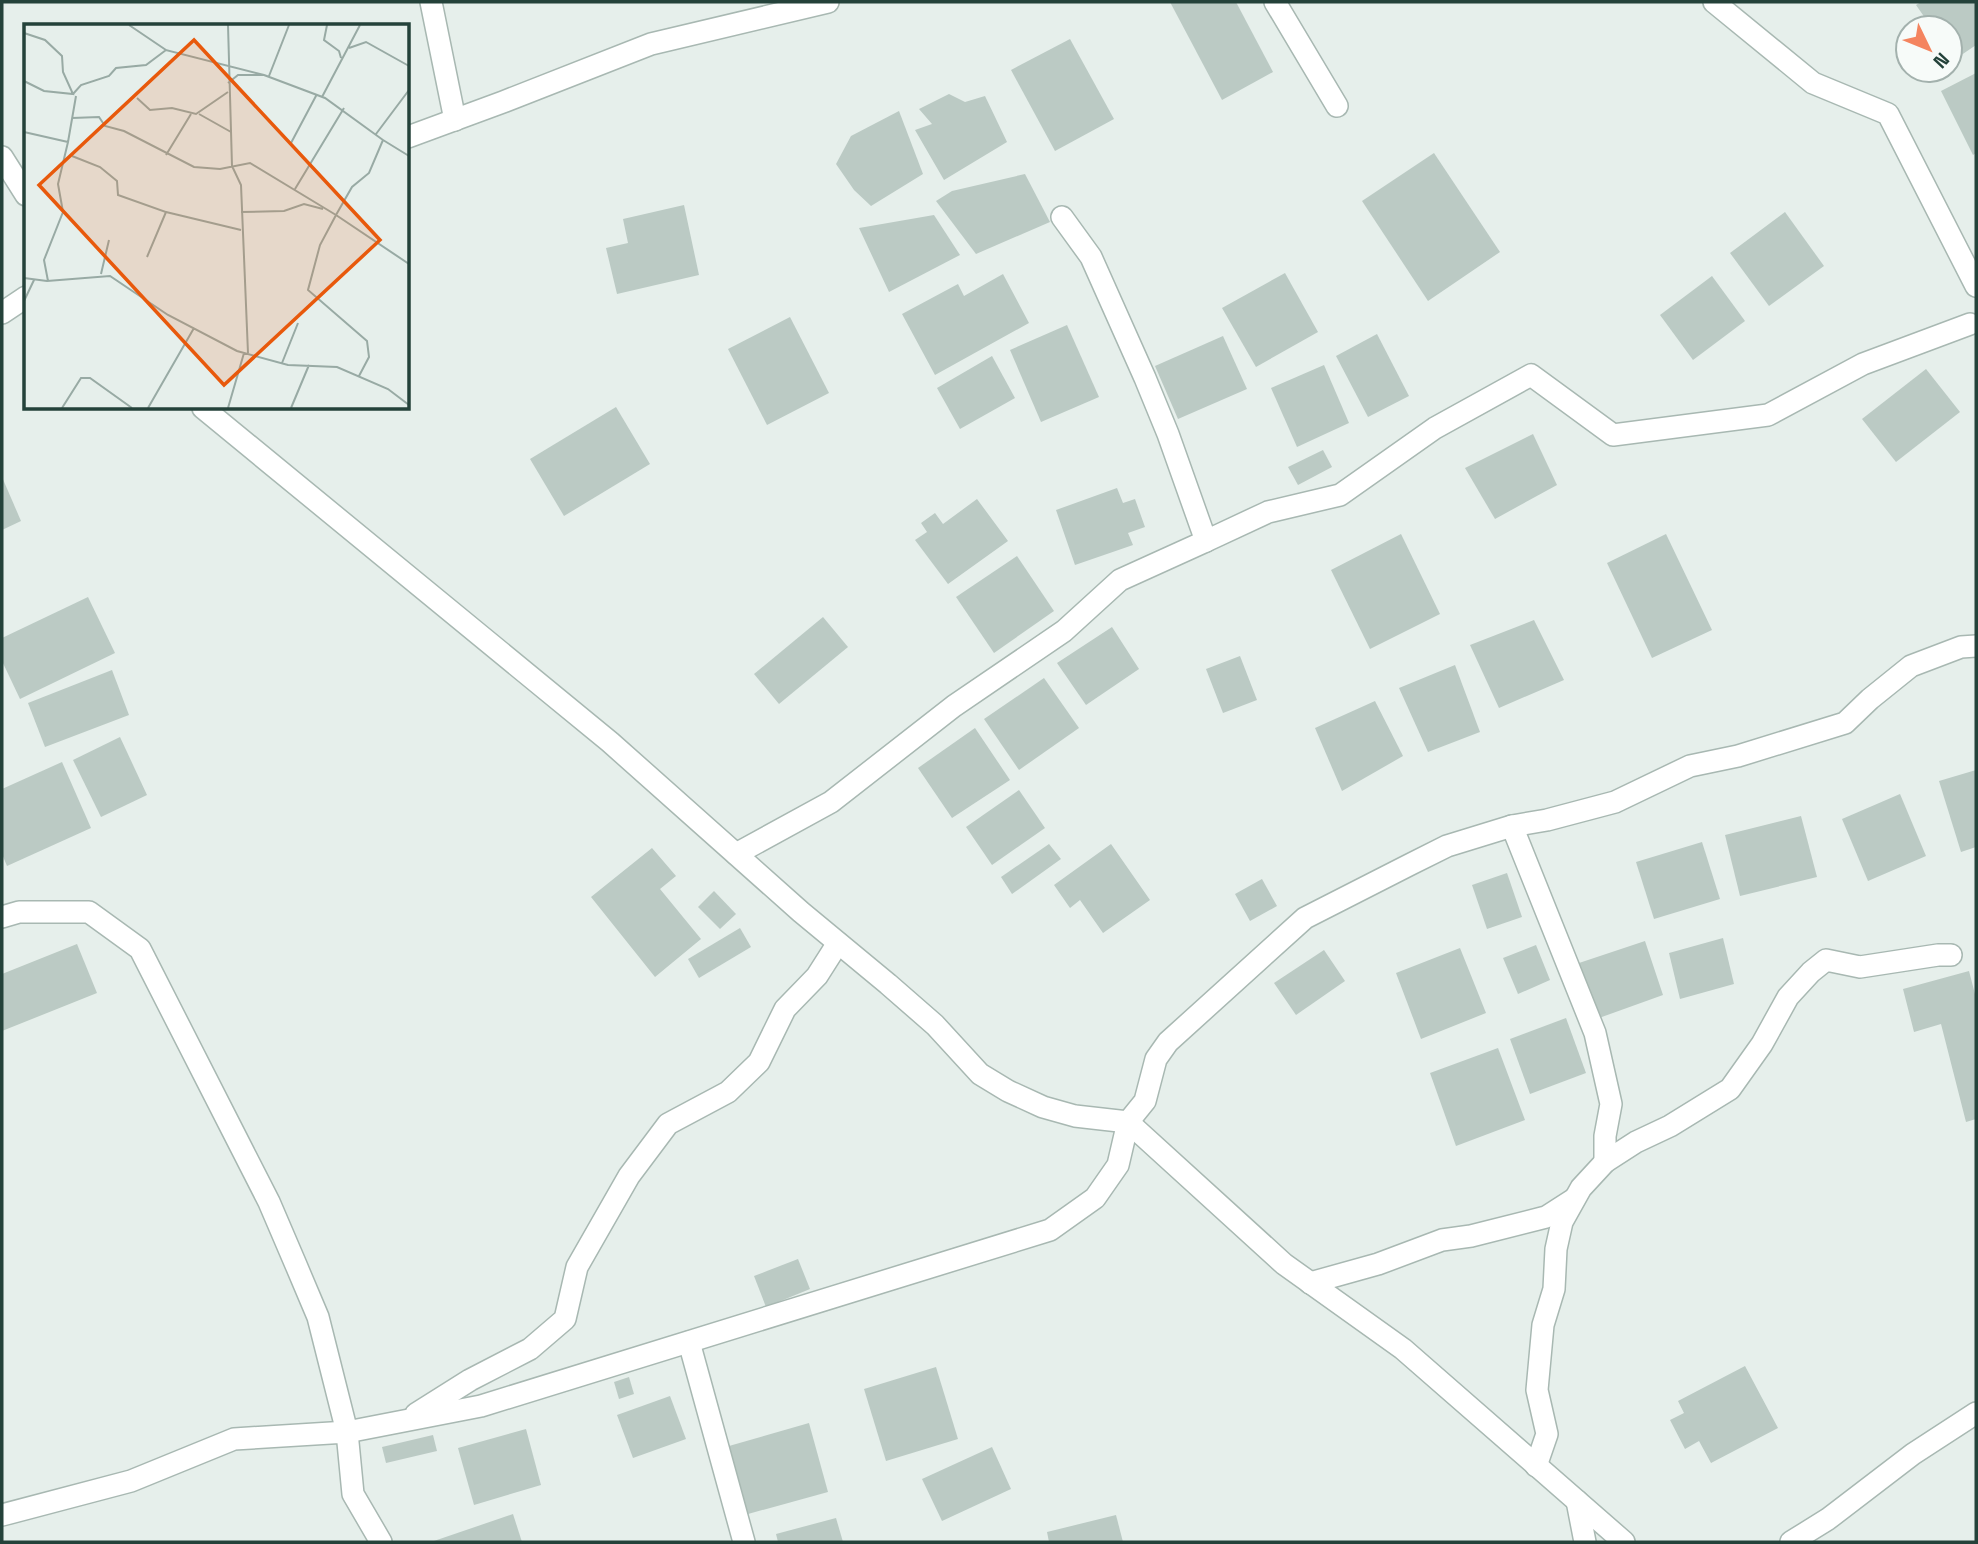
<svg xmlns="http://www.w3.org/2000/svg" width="1978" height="1544" font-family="'Space Grotesk',sans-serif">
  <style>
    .building { fill: #bbcac4 }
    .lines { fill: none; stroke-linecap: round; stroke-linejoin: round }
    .street-casing { stroke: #a8b8b2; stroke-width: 24 }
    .street { stroke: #fff; stroke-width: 21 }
    .inset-road { fill: none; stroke: #98aaa4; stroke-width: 2 }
    .view { fill: #e8590c; fill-opacity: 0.15; stroke: #e8590c; stroke-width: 3.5 }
    .inset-edge { fill: none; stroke: #24423a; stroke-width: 3.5 }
  </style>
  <rect width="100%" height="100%" fill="#e6efeb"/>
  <g class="building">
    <path d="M1170,2H1236L1273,72L1222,100Z"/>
    <path d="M1921,2H1976V45L1954,60L1950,55V28H1932L1916,5Z"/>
    <path d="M1070,39L1114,119L1055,151L1011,70Z"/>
    <path d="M1976,73V153L1973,155L1941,91Z"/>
    <path d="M949,94L965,102L985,96L1007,142L944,180L915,130L932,124L919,109Z"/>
    <path d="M899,111L923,174L871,206L854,190L836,164L851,136Z"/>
    <path d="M1434,153L1500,252L1428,301L1362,201Z"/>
    <path d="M1025,174L1050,222L976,254L936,201L952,191Z"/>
    <path d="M684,205L699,275L617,294L606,248L628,243L623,219Z"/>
    <path d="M1785,212L1824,266L1769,306L1730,253Z"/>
    <path d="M934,215L960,255L889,292L859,228Z"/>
    <path d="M1285,273L1318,332L1256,367L1222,308Z"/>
    <path d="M1003,274L1029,323L935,375L902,314L958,284L964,296Z"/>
    <path d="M1712,276L1745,321L1693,360L1660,315Z"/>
    <path d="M790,317L829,393L767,425L728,349Z"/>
    <path d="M1067,325L1099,397L1041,422L1010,350Z"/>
    <path d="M1377,334L1409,396L1368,417L1336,356Z"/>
    <path d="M1223,336L1247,389L1178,419L1155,366Z"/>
    <path d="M992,356L1015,398L960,429L937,388Z"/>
    <path d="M1324,365L1349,423L1297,447L1271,388Z"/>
    <path d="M1926,369L1960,412L1896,462L1862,419Z"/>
    <path d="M616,407L650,464L564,516L530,459Z"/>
    <path d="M1533,434L1557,485L1495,519L1465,468Z"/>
    <path d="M1323,450L1332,467L1298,485L1288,467Z"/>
    <path d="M2,477L21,521L2,530Z"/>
    <path d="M1117,488L1123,503L1135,499L1145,527L1128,533L1133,545L1075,565L1056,510Z"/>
    <path d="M977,499L1008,541L948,584L915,540L927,532L921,523L935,513L943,524Z"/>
    <path d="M1401,534L1440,614L1370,649L1331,570Z"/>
    <path d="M1666,534L1712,630L1652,658L1607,563Z"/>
    <path d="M1017,556L1054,611L994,653L956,597Z"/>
    <path d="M88,597L115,653L20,699L2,661V638Z"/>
    <path d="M823,617L848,647L779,704L754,674Z"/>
    <path d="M1534,620L1564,680L1499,708L1470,645Z"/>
    <path d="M1112,627L1139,669L1086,705L1057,663Z"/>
    <path d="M1240,656L1257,700L1223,713L1206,669Z"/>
    <path d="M1455,665L1480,732L1428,752L1399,688Z"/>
    <path d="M112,670L129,715L45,747L28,703Z"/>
    <path d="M1044,678L1079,728L1019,770L984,719Z"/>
    <path d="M1375,701L1403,756L1342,791L1315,728Z"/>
    <path d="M975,728L1010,780L952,818L918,768Z"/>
    <path d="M120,737L147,795L101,817L73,760Z"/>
    <path d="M62,762L91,828L7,866L2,854V789Z"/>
    <path d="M1976,770V847L1961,852L1939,781Z"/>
    <path d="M1019,790L1045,828L992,865L966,827Z"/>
    <path d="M1900,794L1926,856L1868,881L1842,819Z"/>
    <path d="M1801,816L1817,877L1740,896L1725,835Z"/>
    <path d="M1702,842L1720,899L1654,919L1636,862Z"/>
    <path d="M1049,844L1061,859L1012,894L1001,877Z"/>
    <path d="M1111,844L1150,900L1103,933L1080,900L1070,908L1054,885Z"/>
    <path d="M652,848L676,876L660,889L701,939L655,977L591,897Z"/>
    <path d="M1507,873L1522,917L1487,929L1472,885Z"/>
    <path d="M1262,879L1277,906L1250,921L1235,894Z"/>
    <path d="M714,891L736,914L720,929L698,907Z"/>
    <path d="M740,928L751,947L699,978L688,959Z"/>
    <path d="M1723,938L1734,984L1680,999L1669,953Z"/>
    <path d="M1645,941L1663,995L1599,1018L1579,963Z"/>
    <path d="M77,944L97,993L2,1031V974Z"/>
    <path d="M1536,945L1550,980L1518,994L1503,958Z"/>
    <path d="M1460,948L1486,1013L1421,1039L1396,973Z"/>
    <path d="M1324,950L1345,981L1296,1015L1274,983Z"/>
    <path d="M1969,971L1976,998V1119L1966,1122L1941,1024L1914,1032L1903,989Z"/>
    <path d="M1566,1018L1586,1073L1530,1094L1510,1039Z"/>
    <path d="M1498,1048L1525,1120L1456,1146L1430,1073Z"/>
    <path d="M798,1259L810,1289L766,1307L754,1276Z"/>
    <path d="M1745,1366L1778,1428L1711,1463L1699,1441L1685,1449L1670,1420L1684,1413L1678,1401Z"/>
    <path d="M936,1367L958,1439L886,1461L864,1389Z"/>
    <path d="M629,1377L634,1394L619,1399L614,1382Z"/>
    <path d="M670,1396L686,1439L633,1458L617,1415Z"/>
    <path d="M809,1423L828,1492L748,1514L729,1446Z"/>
    <path d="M526,1429L541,1485L474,1505L458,1448Z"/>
    <path d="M433,1435L437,1451L386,1463L382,1447Z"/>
    <path d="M992,1447L1011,1489L942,1521L922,1479Z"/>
    <path d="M513,1514L522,1542H431Z"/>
    <path d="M1116,1515L1123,1542H1049L1047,1532Z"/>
    <path d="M836,1518L843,1542H778L776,1534Z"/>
  </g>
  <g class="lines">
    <g class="street-casing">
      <g id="street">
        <path d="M431,2L455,120"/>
        <path d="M1275,2L1337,106"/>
        <path d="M1714,2L1813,83L1888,114L1976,286"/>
        <path d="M408,137L503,102L651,44L828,2"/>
        <path d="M2,157L26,195"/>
        <path d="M1062,217L1091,257L1145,378L1168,434L1206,541L1268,512L1340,495L1435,428L1531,375L1613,435L1768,415L1863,364L1970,324"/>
        <path d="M2,313L26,297"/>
        <path d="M203,408L610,742L801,912L888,984L935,1025L980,1074L1008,1091L1043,1107L1075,1116L1128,1122L1284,1264L1403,1349L1624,1542"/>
        <path d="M1512,826L1595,1033L1611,1104L1605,1136V1162"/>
        <path d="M736,854L831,802L954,706L1064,631L1120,580L1206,541"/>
        <path d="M2,917L19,912H89L140,949L269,1202L296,1265L318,1317L347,1432L481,1406L1050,1230L1095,1198L1118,1165L1128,1122L1145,1101L1156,1059L1168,1042L1305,918L1411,864L1447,846L1512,826L1547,820L1615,802L1690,766L1738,756L1845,723L1870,699L1911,666L1961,647L1976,646"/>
        <path d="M1310,1283L1378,1264L1442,1240L1471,1236L1546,1217L1574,1199"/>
        <path d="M689,1342L744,1542"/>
        <path d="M416,1414L470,1380L530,1349L565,1319L577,1267L629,1176L668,1124L728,1092L759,1062L785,1009L817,976L838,943"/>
        <path d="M1536,1466L1547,1434L1537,1390L1543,1325L1554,1289L1556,1249L1562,1222L1581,1188L1605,1162L1636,1142L1670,1126L1730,1089L1762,1044L1788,997L1811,972L1826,960L1860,967L1938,955H1951"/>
        <path d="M1577,1501L1585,1542"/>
        <path d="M2,1515L131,1481L234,1439L347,1432L353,1494L381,1542"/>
        <path d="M1791,1542L1828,1519L1913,1454L1976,1413"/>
      </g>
    </g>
    <use href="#street" class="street"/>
  </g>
  <g transform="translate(24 24)">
    <rect width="385" height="385" fill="#e6efeb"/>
    <path class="inset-road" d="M105,1L142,26M204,1L208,142L217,161L224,329M303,1L300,16L315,27L317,34M0,9L21,16L38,32L39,48L49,70L20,67L0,57M325,24L342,18L385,42M240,51L301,74L359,116L345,149L328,163L312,191L385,240M245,52L265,1M49,70L57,61L85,52L92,44L122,41L142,26L240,51H214L204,59M298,73L336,1M113,74L126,86L148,84L172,90L204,68M175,90L207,108M48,94L75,93L81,102L100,107L170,143L196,145L226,139L312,191L296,221L284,266L343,317L345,333L335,352M0,108L44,118L52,72M352,110L385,66M359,116L385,132M267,119L293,70M142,131L167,90M48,132L76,143L93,157L94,171L142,188L123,233M271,165L320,84M142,188L217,206M217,188L260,187L280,180L299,185M77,250L85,216M0,254L23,257L86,252L144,291L213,327L264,341L313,343L364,365L385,381M24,257L20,236L39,188L34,160L44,118M0,277L10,256M258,339L274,299M38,384L57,354H66L108,384M124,384L170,304M204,384L220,329M267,384L285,341"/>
    <path class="view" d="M170,16L356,216L200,361L15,161Z"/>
    <rect width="385" height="385" class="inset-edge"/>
  </g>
  <rect width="1978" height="1544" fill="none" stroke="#24423a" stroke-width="7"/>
  <g transform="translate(1929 49) rotate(133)"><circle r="33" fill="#f7fbf9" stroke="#a3b1ad" stroke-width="2"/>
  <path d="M0-5L12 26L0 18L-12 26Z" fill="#f4845f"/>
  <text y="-10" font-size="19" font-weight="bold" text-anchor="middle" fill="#24423a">N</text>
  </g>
</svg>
